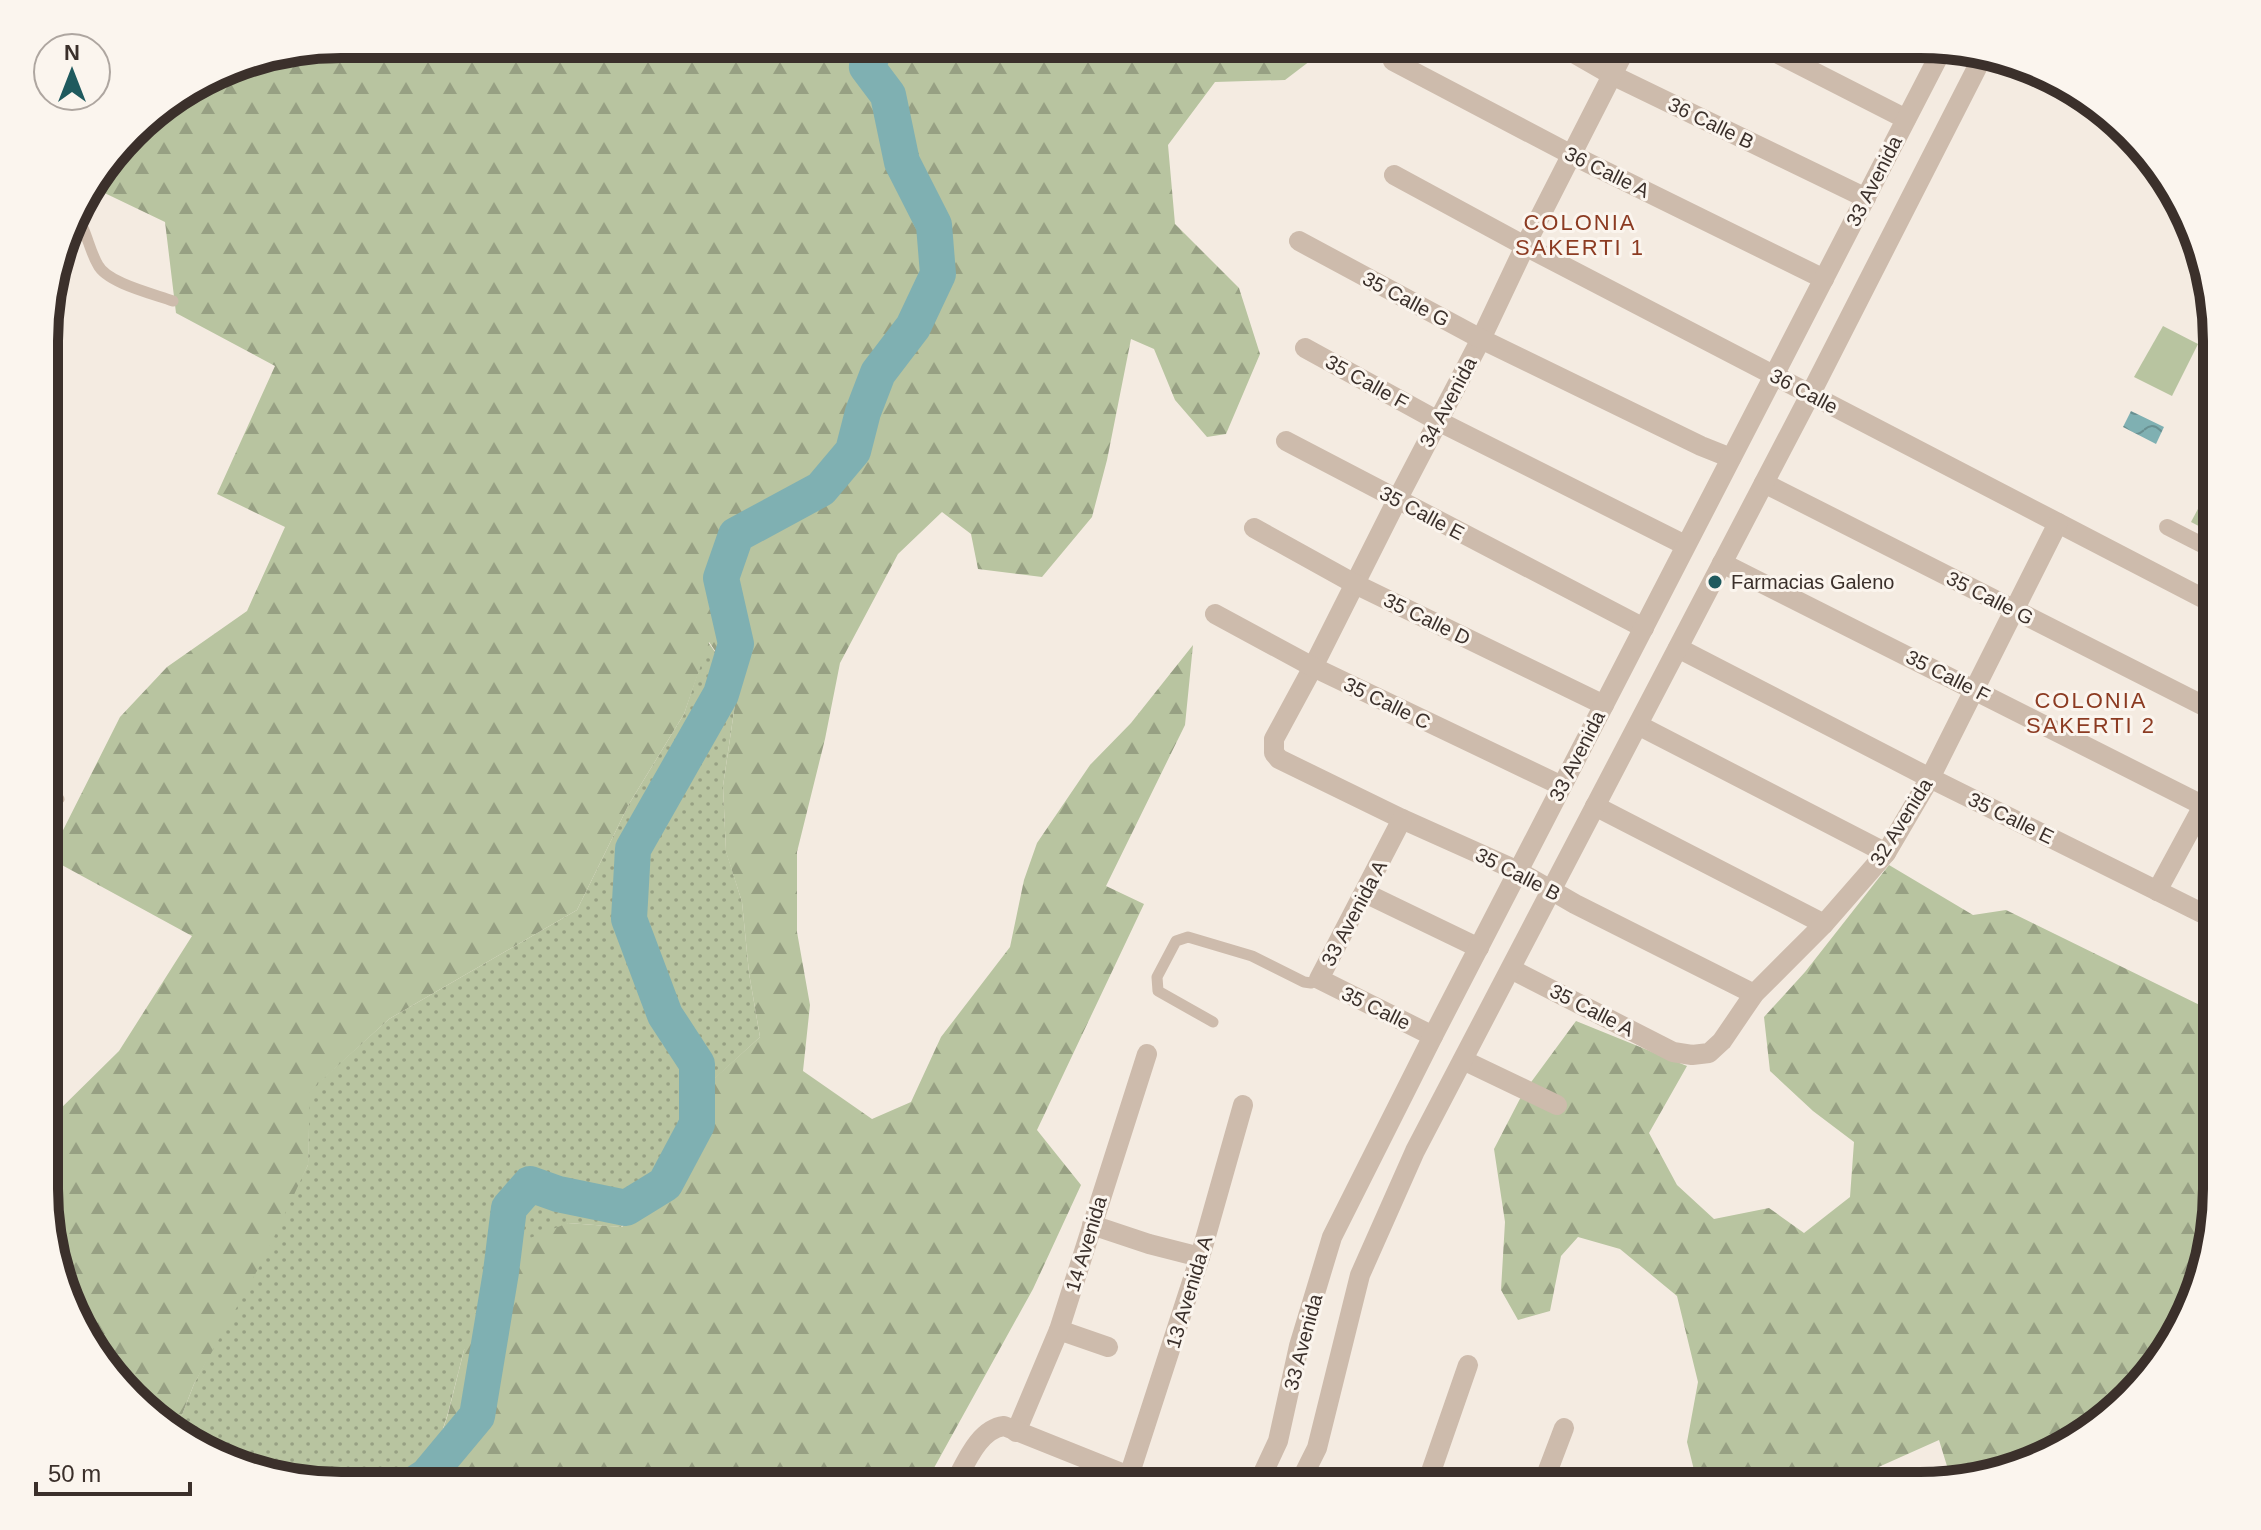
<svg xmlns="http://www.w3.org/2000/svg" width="2261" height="1530" font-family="Helvetica,sans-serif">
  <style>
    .grass { fill: url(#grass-dots) }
    .forest { fill: url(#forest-firs) }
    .pitch { fill: #b8c4a0 }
    .water { fill: url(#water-waves) }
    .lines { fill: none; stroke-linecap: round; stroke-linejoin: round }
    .river { stroke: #7fb0b2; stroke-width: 36 }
    .service { stroke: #cdbbac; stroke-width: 11 }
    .pedestrian { stroke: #cdbbac; stroke-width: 16 }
    .minor { stroke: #cdbbac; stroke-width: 20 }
    .tertiary { stroke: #cdbbac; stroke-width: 20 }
    .poi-dot { fill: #1f5a5e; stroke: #fbf5ee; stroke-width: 3 }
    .labels { text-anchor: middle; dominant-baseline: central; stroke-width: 6; stroke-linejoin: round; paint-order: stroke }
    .street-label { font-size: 20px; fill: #3b302b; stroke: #fbf5ee }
    .poi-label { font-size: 20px; fill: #3b302b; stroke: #fbf5ee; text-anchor: start }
    .neighbourhood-label { font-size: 22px; letter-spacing: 2px; fill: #8c3b22; stroke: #fbf5ee }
    .rim { fill: none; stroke: #3b302b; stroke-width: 10 }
  </style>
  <defs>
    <pattern id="grass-dots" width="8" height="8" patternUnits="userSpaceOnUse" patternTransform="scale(2)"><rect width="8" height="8" fill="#b8c4a0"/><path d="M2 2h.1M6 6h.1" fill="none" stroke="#97a083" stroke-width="1.8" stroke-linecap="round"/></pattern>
    <pattern id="forest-firs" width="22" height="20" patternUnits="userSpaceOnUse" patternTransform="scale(2)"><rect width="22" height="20" fill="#b8c4a0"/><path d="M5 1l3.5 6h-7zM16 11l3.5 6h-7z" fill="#97a083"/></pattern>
    <pattern id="water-waves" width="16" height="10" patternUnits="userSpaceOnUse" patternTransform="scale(2)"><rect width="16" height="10" fill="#7fb0b2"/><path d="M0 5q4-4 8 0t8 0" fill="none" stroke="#699091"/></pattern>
  </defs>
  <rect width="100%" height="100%" fill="#f4ebe1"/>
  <path class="grass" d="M708,642L738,684L723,786L726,851L742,902L749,973L760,1037L687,1104L671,1176L621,1227L568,1223L464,1350L448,1413L425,1485H322L245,1470L175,1433L194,1384L308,1165L309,1091L389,1019L577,910L629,804L684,714Z"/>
  <g class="forest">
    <path d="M341,44H1328L1327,48L1285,80L1215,82L1168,145L1175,224L1239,288L1260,354L1226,434L1207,437L1175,400L1154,349L1131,339L1107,460L1092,517L1042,577L978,569L971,534L942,512L898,554L840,663L825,739L797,852V932L810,1005L803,1071L872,1119L911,1102L941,1037L1010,947L1024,880L1037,843L1090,765L1131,723L1193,645L1185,725L1106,886L1144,904L1037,1130L1081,1185L1033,1289L924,1486L425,1485L448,1414L464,1350L482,1294L515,1244L568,1223L622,1227L671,1176L687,1103L760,1037L749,973L742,902L726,852L723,786L738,684L709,642L684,714L629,804L577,910L389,1019L310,1091L308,1165L262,1262L194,1384L175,1433L160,1425L84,1337L46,1227V1125L49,1120L119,1051L192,936L49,858L120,717L167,667L247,611L285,527L217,494L275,366L176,313L165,222L92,187L70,223L75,209L145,118L228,66Z"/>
    <path d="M1889,865L1973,915L2006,910L2216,1013V1208L2206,1229L2201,1285L2156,1369L2052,1455L1951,1479L1939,1440L1836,1486H1698L1687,1442L1698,1382L1677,1296L1620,1249L1578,1237L1561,1256L1550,1311L1518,1320L1501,1290L1505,1222L1494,1149L1523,1093L1576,1021L1687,1066L1649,1133L1677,1185L1714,1219L1769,1208L1804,1233L1850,1197L1854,1142L1813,1111L1770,1071L1764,1017L1805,972Z"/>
  </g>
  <g class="pitch">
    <path d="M2163,326L2198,344L2172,396L2134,377Z"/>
    <path d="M2216,475V535L2191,522Z"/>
  </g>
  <path class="water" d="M2131,411L2164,427L2156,444L2123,427Z"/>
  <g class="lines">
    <path class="river" d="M413,1485L427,1476L477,1416L501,1272L509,1208L530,1184L558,1194L626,1208L665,1184L697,1124V1064L665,1015L629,919L633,849L721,694L736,644L721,578L736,535L821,489L853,451L863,412L878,373L913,327L938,274L934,225L902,162L888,95L867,67L877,44"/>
    <g class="service">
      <path d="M74,213C87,229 88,248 98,265C107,283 154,294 173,301"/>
      <path d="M46,437L49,439"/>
      <path d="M46,792L59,799"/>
      <path d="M1213,1022L1158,991L1157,977L1176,941L1188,937L1252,956L1304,982L1311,983L1319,979"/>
    </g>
    <path class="pedestrian" d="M2167,527L2216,552"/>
    <g class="minor">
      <path d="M1558,44L1612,75L1866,198"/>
      <path d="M1628,44L1525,246L1481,339L1397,500L1313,667L1274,739V753L1279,759L1402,819L1518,871L1575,904L1754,994"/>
      <path d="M1761,45L1906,119"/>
      <path d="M1393,61L1572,155L1824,279"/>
      <path d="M1394,175L1525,246L2216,605"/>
      <path d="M1299,241L1481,339L1701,446L1731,458"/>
      <path d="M1305,348L1438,421L1685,545"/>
      <path d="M1286,441L1644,628"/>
      <path d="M1764,483L2216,712"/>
      <path d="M1254,528L1355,584L1604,705"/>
      <path d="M1722,563L2216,812"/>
      <path d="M1215,614L1313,667L1562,786"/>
      <path d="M1678,648L1930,778L2216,920"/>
      <path d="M1638,725L1886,853"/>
      <path d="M1595,806L1824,924"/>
      <path d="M1402,819L1319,979L1433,1036"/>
      <path d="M2157,891L2216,782"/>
      <path d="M1365,893L1479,948"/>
      <path d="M1511,969L1673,1052L1692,1055L1709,1053L1722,1041L1754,994L1824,924L1886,853L1930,778L2058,523"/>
      <path d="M1463,1060L1557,1105"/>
      <path d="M1092,1225L1149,1244L1200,1257"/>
      <path d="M1059,1330L1108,1347"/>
      <path d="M1016,1432L1059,1330L1147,1054"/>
      <path d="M1129,1476L1200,1257L1243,1105"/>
      <path d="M953,1486C965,1465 978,1429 1004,1426L1154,1486"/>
      <path d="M1088,1486L1100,1465"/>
      <path d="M1426,1486L1468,1365"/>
      <path d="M1542,1486L1564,1428"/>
    </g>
    <g class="tertiary">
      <path d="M1257,1486L1278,1441L1299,1346L1332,1237L1433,1036L1944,46"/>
      <path d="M1298,1486L1317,1448L1360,1275L1415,1151L1810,395L1984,54"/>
    </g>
  </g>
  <circle class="poi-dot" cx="1715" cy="582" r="8"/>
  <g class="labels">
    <g class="street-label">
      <text transform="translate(1711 123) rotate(26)">36 Calle B</text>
      <text transform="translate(1607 172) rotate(26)">36 Calle A</text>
      <text transform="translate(1874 181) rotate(-63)">33 Avenida</text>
      <text transform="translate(1406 299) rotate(28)">35 Calle G</text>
      <text transform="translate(1367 382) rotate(29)">35 Calle F</text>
      <text transform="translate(1804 391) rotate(28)">36 Calle</text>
      <text transform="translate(1448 402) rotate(-62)">34 Avenida</text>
      <text transform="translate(1422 513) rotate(28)">35 Calle E</text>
      <text transform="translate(1990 598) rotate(27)">35 Calle G</text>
      <text transform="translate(1427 619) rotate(26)">35 Calle D</text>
      <text transform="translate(1948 676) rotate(27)">35 Calle F</text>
      <text transform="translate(1387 703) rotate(26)">35 Calle C</text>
      <text transform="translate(1577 756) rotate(-63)">33 Avenida</text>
      <text transform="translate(2011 818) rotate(26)">35 Calle E</text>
      <text transform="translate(1901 822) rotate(-58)">32 Avenida</text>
      <text transform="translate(1518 874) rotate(27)">35 Calle B</text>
      <text transform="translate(1354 913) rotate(-62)">33 Avenida A</text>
      <text transform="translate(1376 1008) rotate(26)">35 Calle</text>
      <text transform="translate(1592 1010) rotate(27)">35 Calle A</text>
      <text transform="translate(1086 1244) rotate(-73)">14 Avenida</text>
      <text transform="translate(1189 1292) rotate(-73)">13 Avenida A</text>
      <text transform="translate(1303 1342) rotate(-75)">33 Avenida</text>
    </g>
    <g class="poi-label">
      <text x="1731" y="582">Farmacias Galeno</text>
    </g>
    <g class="neighbourhood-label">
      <text x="1580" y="222">COLONIA<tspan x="1580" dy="25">SAKERTI 1</tspan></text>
      <text x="2091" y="700">COLONIA<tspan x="2091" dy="25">SAKERTI 2</tspan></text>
    </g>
  </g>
  <path d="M0 0H2261V1530H0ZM341 58H1920A283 283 0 0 1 2203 341V1189A283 283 0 0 1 1920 1472H341A283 283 0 0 1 58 1189V341A283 283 0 0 1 341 58Z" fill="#fbf5ee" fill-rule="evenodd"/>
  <path class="rim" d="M341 58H1920A283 283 0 0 1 2203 341V1189A283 283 0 0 1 1920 1472H341A283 283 0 0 1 58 1189V341A283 283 0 0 1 341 58Z"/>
  <g transform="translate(72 72)"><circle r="38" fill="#fbf5ee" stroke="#aea6a0" stroke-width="2"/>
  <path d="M0-6L14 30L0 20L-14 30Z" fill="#1f5a5e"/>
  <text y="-12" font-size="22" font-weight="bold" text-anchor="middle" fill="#3b302b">N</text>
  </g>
  <path d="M36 1482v12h154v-12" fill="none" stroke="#3b302b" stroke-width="4"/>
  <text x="48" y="1482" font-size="24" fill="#3b302b" stroke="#fbf5ee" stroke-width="6" paint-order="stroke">50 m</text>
</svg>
